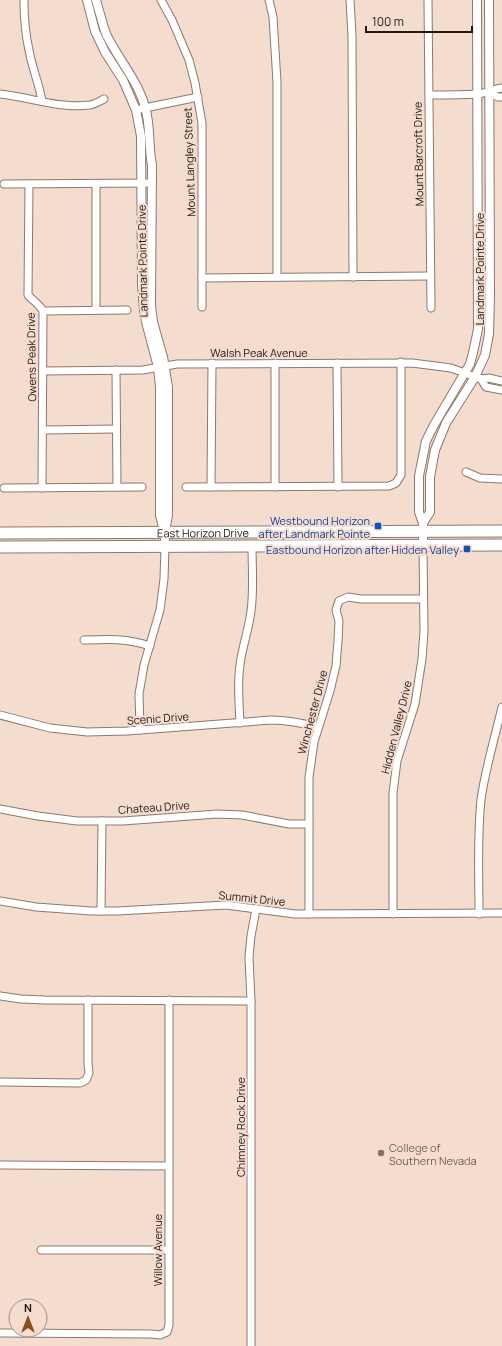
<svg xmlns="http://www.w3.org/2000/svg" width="502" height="1346" font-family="Manrope,sans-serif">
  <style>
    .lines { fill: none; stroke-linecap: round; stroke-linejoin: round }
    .minor-casing { stroke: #8e786d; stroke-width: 9 }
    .tertiary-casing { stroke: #8e786d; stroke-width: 10 }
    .primary-casing { stroke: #8e786d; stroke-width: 13 }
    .minor { stroke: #fff; stroke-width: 7 }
    .tertiary { stroke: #fff; stroke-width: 8 }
    .primary { stroke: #fff; stroke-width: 11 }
    .transit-dot { fill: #1a4fb4; stroke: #f4dccf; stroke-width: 1.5 }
    .education-dot { fill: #8d6e63; stroke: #f4dccf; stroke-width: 1.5 }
    .labels { text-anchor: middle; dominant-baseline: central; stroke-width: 4; stroke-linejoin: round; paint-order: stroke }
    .street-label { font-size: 11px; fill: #201813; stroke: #f4dccf }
    .transit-label { font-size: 11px; fill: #164399; stroke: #f4dccf; text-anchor: end }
    .education-label { font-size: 11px; fill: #785e54; stroke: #f4dccf; text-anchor: start }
  </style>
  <rect width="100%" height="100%" fill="#f4dccf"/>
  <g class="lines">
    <g class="minor-casing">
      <g id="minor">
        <path d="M24,0C24,17 25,33 29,50C32,68 39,83 42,101"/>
        <path d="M161,0L172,20L189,60L195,83L202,123V307"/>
        <path d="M269,0L273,17L277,82V277"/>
        <path d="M350,0L352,36L353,277"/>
        <path d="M428,0L431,308"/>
        <path d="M489,93L498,97H502"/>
        <path d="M0,94C30,97 59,109 90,105C95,104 100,101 104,99"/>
        <path d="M429,95C445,95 461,95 477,94C486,94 495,88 502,88"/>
        <path d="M140,109L198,97"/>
        <path d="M4,184L151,183"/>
        <path d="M29,184L28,295C33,301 39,304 43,311L42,488"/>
        <path d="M96,184V310"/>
        <path d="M202,278L430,276"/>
        <path d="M43,311L127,310"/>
        <path d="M275,363V487"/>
        <path d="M337,363L338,487"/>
        <path d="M116,370L117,487"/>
        <path d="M43,371L143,370L177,364L412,363L451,368L481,379L489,378L502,381"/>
        <path d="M481,379L486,387L502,390"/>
        <path d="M43,430L116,429"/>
        <path d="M466,472L480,478L502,479"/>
        <path d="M186,487L389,486L396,483L401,475V362"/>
        <path d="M211,487L212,363"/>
        <path d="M4,488L142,487"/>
        <path d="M84,640C108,639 126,638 150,646"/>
        <path d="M0,715L50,728L87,732L127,731L271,720C287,720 302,723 318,727"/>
        <path d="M240,723C239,701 237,680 241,658C244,642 249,627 251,611C254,589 252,568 252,546"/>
        <path d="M140,730L139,694L144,665L160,610L164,579L165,547"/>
        <path d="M0,809L38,816L77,821H123L217,814L242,815L289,824H309"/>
        <path d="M0,901L36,907L91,911H117L226,905L295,914L502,913"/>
        <path d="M101,911L102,821"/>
        <path d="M309,914V777L314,742L330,691L336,666L338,641L339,621L336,610L339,601L348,597L361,599H423"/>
        <path d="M393,914V793L397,761L415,704L422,659L424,631L423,546"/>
        <path d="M479,914C479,876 477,838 481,800C485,769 495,738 502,707"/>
        <path d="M0,996L21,999L45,1000L251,1001"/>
        <path d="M0,1082L80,1083L86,1080L89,1073L88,1064V1000"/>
        <path d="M0,1165L168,1166"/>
        <path d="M41,1250H168"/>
        <path d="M0,1333L151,1334L160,1335L167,1332L169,1325V1000"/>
        <path d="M251,1346V1001L249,957L251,936L256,909"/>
      </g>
    </g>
    <g class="tertiary-casing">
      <g id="tertiary">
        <path d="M87,0L95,31L105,52L123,80L136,110L141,136L142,284L144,310L146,322L158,367L160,387V515L164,531"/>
        <path d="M96,0L104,28L107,36C119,60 138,81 145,107C151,126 148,146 152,165L151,305L153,322L163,357L168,387V515L165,532V547"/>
        <path d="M423,523L430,512V477L435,450L446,423L475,377L485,355L489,334L490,295L489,0"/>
        <path d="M423,546V523L419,512V476L426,441L434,425L470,364L473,353L478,329L477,0"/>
      </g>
    </g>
    <g class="primary-casing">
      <g id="primary">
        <path id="s1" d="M0,533L502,531"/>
        <path d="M0,547L502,545"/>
      </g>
    </g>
    <use href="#minor" class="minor"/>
    <use href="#tertiary" class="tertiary"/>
    <use href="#primary" class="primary"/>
  </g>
  <g class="transit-dot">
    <rect x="374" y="522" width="8" height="8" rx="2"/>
    <rect x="463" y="545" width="8" height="8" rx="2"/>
  </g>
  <circle class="education-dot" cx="381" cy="1153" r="4"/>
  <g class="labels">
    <g class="street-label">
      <text transform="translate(418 154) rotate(-91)">Mount Barcroft Drive</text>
      <text transform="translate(189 162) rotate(-92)">Mount Langley Street</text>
      <text transform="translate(142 261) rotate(-91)">Landmark Pointe Drive</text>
      <text transform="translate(479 269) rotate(-90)">Landmark Pointe Drive</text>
      <text x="259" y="352">Walsh Peak Avenue</text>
      <text transform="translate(31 357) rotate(-91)">Owens Peak Drive</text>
      <text stroke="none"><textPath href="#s1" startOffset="203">East Horizon Drive</textPath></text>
      <text transform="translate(312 712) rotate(-75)">Winchester Drive</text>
      <text transform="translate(158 718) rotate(-4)">Scenic Drive</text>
      <text transform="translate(396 727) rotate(-76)">Hidden Valley Drive</text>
      <text transform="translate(154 807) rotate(-4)">Chateau Drive</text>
      <text transform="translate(252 898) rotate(6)">Summit Drive</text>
      <text transform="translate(240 1127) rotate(-90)">Chimney Rock Drive</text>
      <text transform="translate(157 1250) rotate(-90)">Willow Avenue</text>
    </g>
    <g class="transit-label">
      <text x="370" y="520">Westbound Horizon<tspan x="370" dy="13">after Landmark Pointe</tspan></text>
      <text x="459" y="549">Eastbound Horizon after Hidden Valley</text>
    </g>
    <g class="education-label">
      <text x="389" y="1147">College of<tspan x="389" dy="13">Southern Nevada</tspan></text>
    </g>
  </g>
  <g transform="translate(28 1318)"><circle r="19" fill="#f4dccf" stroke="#9f8e84"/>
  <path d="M0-3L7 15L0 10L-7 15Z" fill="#8d4c18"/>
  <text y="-6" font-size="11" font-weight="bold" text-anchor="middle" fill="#201813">N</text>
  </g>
  <path d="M366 26v6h106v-6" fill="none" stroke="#201813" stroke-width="2"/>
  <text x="372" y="26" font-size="12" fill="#201813" stroke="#f4dccf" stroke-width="3" paint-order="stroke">100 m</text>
</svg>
